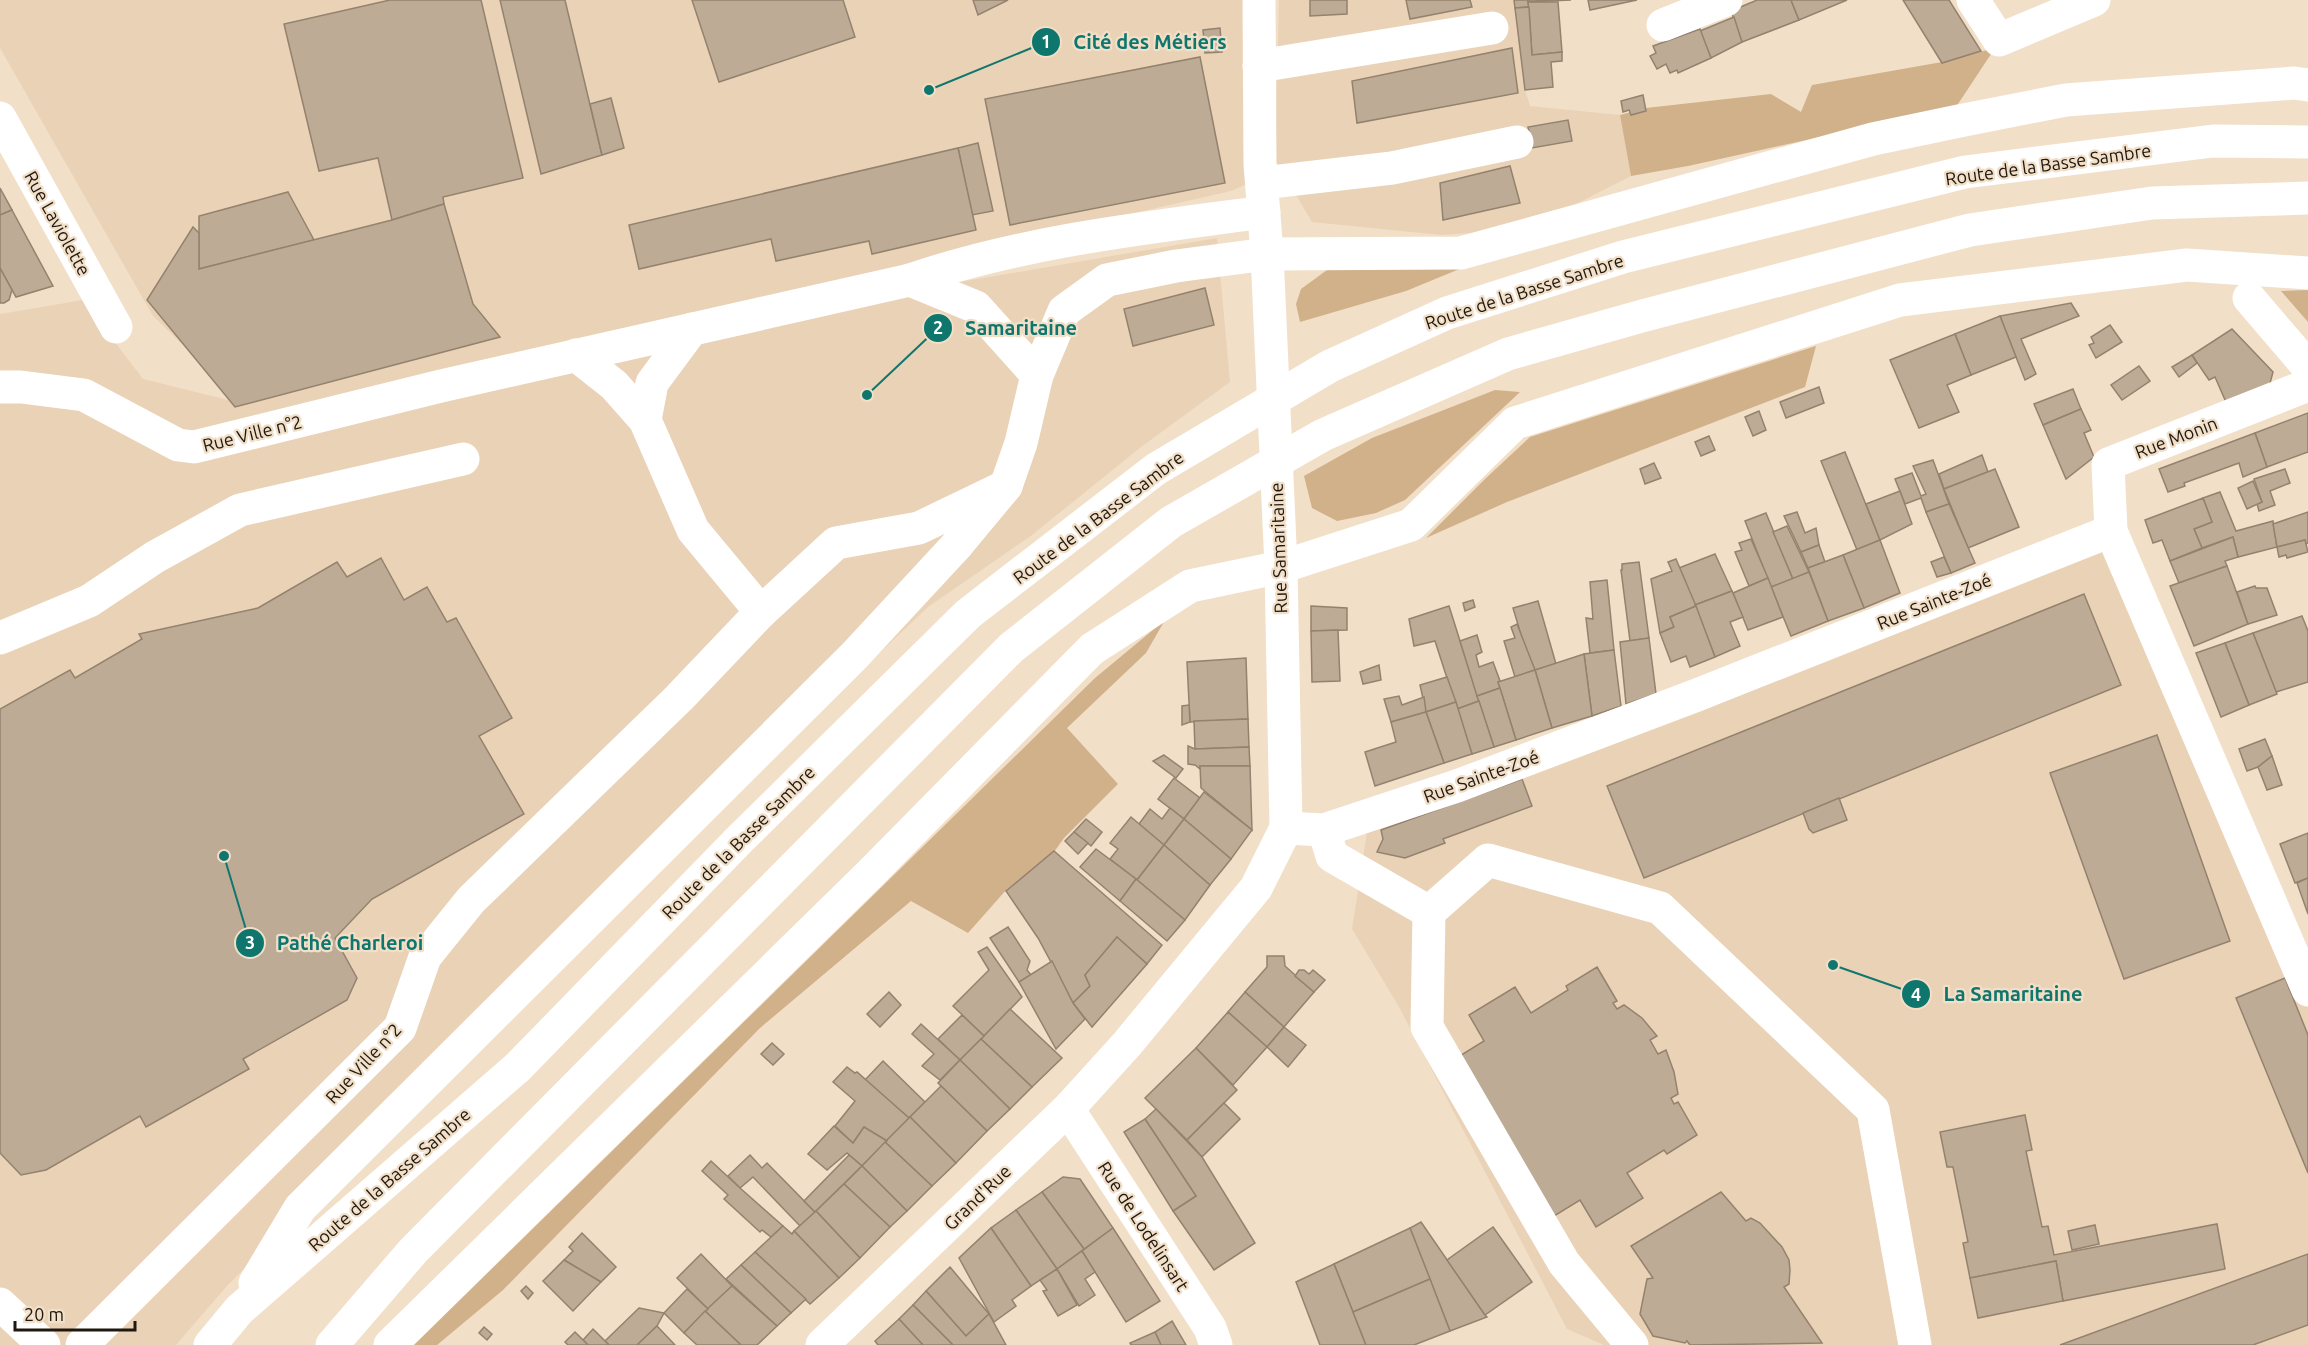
<svg xmlns="http://www.w3.org/2000/svg" width="2308" height="1345" font-family="Ubuntu,sans-serif">
  <style>
    .built { fill: #ead2b6 }
    .green { fill: #d0b18a }
    .building { fill: #bdab95; stroke: #94826e; stroke-width: 1.5 }
    .lines { fill: none; stroke-linecap: round; stroke-linejoin: round }
    .minor { stroke: #fff; stroke-width: 33 }
    .highway { stroke: #fff; stroke-width: 33 }
    .labels { text-anchor: middle; dominant-baseline: central; stroke-width: 4.5; stroke-linejoin: round; paint-order: stroke }
    .street-label { font-size: 18px; fill: #1f1810; stroke: #f2dfc8 }
    .leader { fill: none; stroke: #0f766e; stroke-width: 2 }
    .callout-dot { fill: #0f766e; stroke: #f2dfc8; stroke-width: 2 }
    .mark-label { font-size: 18px; text-anchor: middle; font-weight: bold; fill: #fff }
    .callout-label { font-size: 20px; text-anchor: middle; font-weight: bold; fill: #0f766e; stroke: #f2dfc8; stroke-width: 4.5; stroke-linejoin: round; paint-order: stroke }
  </style>
  <rect width="100%" height="100%" fill="#f2dfc8"/>
  <g class="built">
    <path d="M0,0H1248L1251,182L1231,191L648,324L650,335L1217,238L1230,382L1141,447L1032,535L928,607L437,1072L226,1287L176,1345H0V314L83,300L143,379L244,404L153,316L0,48Z"/>
    <path d="M1279,0H1516L1525,90L1530,106L1620,115L1631,176L1527,229L1441,235L1312,222L1275,160Z"/>
    <path d="M2103,548L2308,1001V1345H1604L1567,1329L1398,1005L1352,929L1368,826Z"/>
  </g>
  <g class="green">
    <path d="M1995,48L1956,107L1688,166L1631,176L1620,115L1646,108L1771,94L1801,112L1812,85L1942,62Z"/>
    <path d="M1479,261L1406,291L1300,322L1296,304L1301,289L1327,270Z"/>
    <path d="M2308,290V322L2281,291Z"/>
    <path d="M1816,346L1805,387L1507,502L1426,538L1485,479L1530,437Z"/>
    <path d="M1495,390L1520,392L1405,500L1376,513L1337,521L1312,508L1304,476L1372,438Z"/>
    <path d="M1165,620L1146,653L1067,728L1118,784L1064,838L1054,852L1007,889L968,933L911,901L760,1028L503,1290L437,1345H414L1095,678Z"/>
  </g>
  <g class="building">
    <path d="M390,0H481L523,178L443,197L444,204L392,220L378,158L319,171L284,24Z"/>
    <path d="M500,0H565L602,155L541,174Z"/>
    <path d="M692,0H843L855,37L719,82Z"/>
    <path d="M973,0H1008L978,15Z"/>
    <path d="M1310,0H1347V14L1310,16Z"/>
    <path d="M1406,0H1470L1472,7L1410,19Z"/>
    <path d="M1514,0H1528L1529,7L1515,8Z"/>
    <path d="M1528,0H1571L1528,2Z"/>
    <path d="M1588,0H1637L1590,10Z"/>
    <path d="M1757,0H1791L1799,20L1742,42L1731,11Z"/>
    <path d="M1791,0H1847L1799,20Z"/>
    <path d="M1903,0H1949L1981,51L1942,63Z"/>
    <path d="M1528,2H1558L1562,52L1532,55Z"/>
    <path d="M1529,7L1532,55L1562,52V61L1551,62L1553,87L1525,90L1515,8Z"/>
    <path d="M1734,17L1742,42L1711,58L1700,31Z"/>
    <path d="M1220,28L1222,52L1205,53L1203,30Z"/>
    <path d="M1700,29L1711,58L1678,73L1677,70L1670,73L1666,64L1657,69L1650,56L1656,53L1653,46Z"/>
    <path d="M1512,48L1518,93L1357,123L1352,81Z"/>
    <path d="M1200,57L1225,183L1010,225L985,99Z"/>
    <path d="M1643,95L1646,111L1631,115L1629,110L1623,112L1621,101Z"/>
    <path d="M611,98L624,148L602,155L590,104Z"/>
    <path d="M1568,120L1572,141L1532,148L1528,127Z"/>
    <path d="M978,143L993,211L972,215L958,148Z"/>
    <path d="M958,148L976,230L872,254L869,241L776,261L771,239L639,269L629,225Z"/>
    <path d="M1510,166L1520,203L1443,220L1440,183Z"/>
    <path d="M0,188L12,210L0,215Z"/>
    <path d="M288,192L314,240L199,269V216Z"/>
    <path d="M444,204L473,304L500,337L235,407L147,300L193,227L199,233V269L392,220Z"/>
    <path d="M12,210L53,286L16,297L0,268V215Z"/>
    <path d="M0,268L12,290L9,300L4,303H0Z"/>
    <path d="M1205,288L1214,325L1133,346L1124,309Z"/>
    <path d="M2071,303L2079,316L2021,339L2036,374L2025,380L2000,316Z"/>
    <path d="M2000,316L2016,357L1971,375L1955,334Z"/>
    <path d="M2110,325L2122,342L2096,358L2089,345L2094,343L2091,337Z"/>
    <path d="M2232,329L2273,372L2269,387L2226,402L2215,377L2209,380L2192,355Z"/>
    <path d="M1955,334L1971,375L1947,385L1959,412L1919,428L1890,360Z"/>
    <path d="M2192,355L2197,363L2179,377L2172,367Z"/>
    <path d="M2139,366L2150,381L2122,400L2111,385Z"/>
    <path d="M1819,387L1824,403L1786,418L1780,402Z"/>
    <path d="M2073,389L2081,409L2043,425L2034,404Z"/>
    <path d="M2081,409L2091,430L2084,433L2094,457L2066,479L2043,425Z"/>
    <path d="M1759,411L1766,430L1753,436L1745,417Z"/>
    <path d="M2308,413V452L2267,467L2255,433Z"/>
    <path d="M2255,433L2267,467L2243,477L2239,463L2184,483L2185,486L2168,492L2159,469Z"/>
    <path d="M1709,436L1715,450L1701,456L1695,442Z"/>
    <path d="M1845,452L1880,540L1857,550L1821,461Z"/>
    <path d="M1982,455L1988,472L1944,489L1939,474Z"/>
    <path d="M1933,460L1949,504L1926,512L1921,498L1905,504L1895,479L1912,473L1921,496L1926,494L1913,466Z"/>
    <path d="M1654,463L1661,478L1645,484L1640,469Z"/>
    <path d="M1995,469L2019,527L1968,548L1944,489Z"/>
    <path d="M2285,469L2290,483L2270,491L2275,505L2259,511L2257,504L2262,502L2254,479Z"/>
    <path d="M2253,481L2262,502L2247,509L2238,488Z"/>
    <path d="M1900,491L1912,524L1880,540L1866,504Z"/>
    <path d="M2220,492L2236,531L2273,521L2277,547L2238,557L2233,537L2202,548L2194,529L2212,522L2203,498Z"/>
    <path d="M2203,498L2212,522L2194,529L2202,548L2170,561L2162,540L2153,543L2145,520Z"/>
    <path d="M1949,504L1975,563L1951,573L1926,512Z"/>
    <path d="M1797,512L1805,533L1816,528L1819,545L1801,552L1784,516Z"/>
    <path d="M2308,512V543L2306,544L2305,540L2277,547L2273,524Z"/>
    <path d="M1766,513L1793,579L1771,587L1745,521Z"/>
    <path d="M1787,526L1809,572L1793,579L1773,532Z"/>
    <path d="M2233,537L2238,557L2225,561L2227,566L2179,583L2170,561Z"/>
    <path d="M1751,539L1768,578L1749,586L1735,552L1742,550L1739,543Z"/>
    <path d="M1880,540L1900,593L1864,608L1843,555Z"/>
    <path d="M2305,540L2308,552L2287,558L2286,555L2279,557L2277,547Z"/>
    <path d="M1819,545L1825,562L1808,568L1801,552Z"/>
    <path d="M1715,554L1732,591L1695,605L1679,568Z"/>
    <path d="M1843,555L1864,608L1828,621L1808,568Z"/>
    <path d="M1944,557L1951,573L1937,577L1931,562Z"/>
    <path d="M381,558L404,600L427,587L447,622L456,618L512,718L479,736L524,814L372,899L335,938L357,978L347,1000L243,1059L249,1069L146,1127L140,1116L46,1170L21,1175L0,1153V709L70,670L75,678L142,639L139,634L258,608L337,562L347,577Z"/>
    <path d="M1676,559L1696,606L1670,617L1674,627L1660,633L1651,579L1672,571L1668,562Z"/>
    <path d="M1639,562L1649,638L1630,641L1621,570H1622V564Z"/>
    <path d="M2227,566L2248,624L2194,646L2170,586Z"/>
    <path d="M1809,572L1828,621L1791,636L1771,587Z"/>
    <path d="M1768,578L1783,617L1748,630L1733,593Z"/>
    <path d="M1607,580L1614,650L1590,653L1586,618L1593,619L1590,582Z"/>
    <path d="M2255,586L2256,588H2267L2277,615L2248,624L2237,592Z"/>
    <path d="M1732,591L1743,617L1730,622L1740,646L1715,657L1695,605Z"/>
    <path d="M2084,594L2121,685L1644,878L1607,786Z"/>
    <path d="M1473,600L1475,607L1465,611L1463,603Z"/>
    <path d="M1538,601L1556,664L1535,670L1525,648L1513,608Z"/>
    <path d="M1311,606L1347,608V630L1311,631Z"/>
    <path d="M1449,606L1479,701L1457,709L1435,641L1414,646L1409,619Z"/>
    <path d="M1696,606L1715,657L1690,667L1686,656L1671,662L1660,633L1674,627L1670,617Z"/>
    <path d="M2302,616L2308,631V682L2276,692L2253,633Z"/>
    <path d="M1517,624L1535,670L1515,677L1504,641L1515,638L1511,627Z"/>
    <path d="M1338,630L1340,681L1312,682L1311,631Z"/>
    <path d="M2253,633L2277,694L2249,705L2225,643Z"/>
    <path d="M1477,635L1482,652L1476,655L1479,667L1493,662L1500,681L1498,682L1500,688L1477,696L1460,641Z"/>
    <path d="M1649,638L1656,694L1626,704L1620,642Z"/>
    <path d="M2225,643L2249,705L2221,717L2196,653Z"/>
    <path d="M1614,650L1621,706L1592,716L1584,654Z"/>
    <path d="M1584,654L1592,716L1552,728L1535,670Z"/>
    <path d="M1246,658L1248,719L1190,722L1187,662Z"/>
    <path d="M1379,665L1381,680L1363,684L1360,672Z"/>
    <path d="M1535,670L1552,728L1516,740L1498,682Z"/>
    <path d="M1447,677L1456,702L1426,712L1420,685Z"/>
    <path d="M1500,688L1516,740L1494,747L1477,696Z"/>
    <path d="M1399,696L1402,705L1424,697L1426,712L1391,722L1384,699Z"/>
    <path d="M1479,701L1494,747L1472,754L1457,709Z"/>
    <path d="M1456,702L1472,754L1444,763L1426,712Z"/>
    <path d="M1189,705L1190,722L1182,725V706Z"/>
    <path d="M1426,712L1444,763L1375,786L1365,752L1396,742L1391,722Z"/>
    <path d="M1248,719L1249,747L1195,749L1194,721Z"/>
    <path d="M2157,735L2230,941L2124,979L2050,773Z"/>
    <path d="M2265,739L2272,756L2258,767L2247,771L2239,749Z"/>
    <path d="M1188,746L1195,749L1249,747L1250,766H1200V769L1195,765L1188,764Z"/>
    <path d="M1164,755L1183,769L1176,778L1153,761Z"/>
    <path d="M2272,756L2282,785L2267,790L2258,767Z"/>
    <path d="M1200,766H1250L1252,830L1201,788Z"/>
    <path d="M1174,778L1200,798L1184,819L1158,799Z"/>
    <path d="M1522,779L1532,806L1443,839L1445,843L1405,858L1377,852L1383,839L1381,830Z"/>
    <path d="M1204,792L1252,830L1231,859L1184,819Z"/>
    <path d="M1839,798L1847,820L1813,833L1809,829L1803,813Z"/>
    <path d="M1170,808L1184,819L1164,845L1139,824L1150,809L1162,819Z"/>
    <path d="M1131,817L1164,845L1137,880L1110,859L1118,849L1110,843Z"/>
    <path d="M1086,819L1102,832L1091,846L1074,832Z"/>
    <path d="M1184,819L1231,859L1210,885L1164,845Z"/>
    <path d="M1074,832L1088,843L1078,854L1065,841Z"/>
    <path d="M2308,833V878L2295,883L2280,844Z"/>
    <path d="M1164,845L1210,885L1185,920L1137,880Z"/>
    <path d="M1096,849L1136,879L1120,901L1080,867Z"/>
    <path d="M1054,851L1162,945L1147,964L1117,937L1085,975L1090,986L1073,1003L1038,938L1006,891Z"/>
    <path d="M2308,878V914L2297,883Z"/>
    <path d="M1136,879L1185,920L1167,941L1120,901Z"/>
    <path d="M1008,927L1030,961L1027,970L1031,975L1019,982L990,938Z"/>
    <path d="M1117,937L1147,964L1092,1027L1073,1003L1090,986L1085,975Z"/>
    <path d="M987,947L1022,997L984,1036L953,1006L989,970L978,952Z"/>
    <path d="M1267,956H1284L1285,966L1314,992L1284,1027L1245,992L1267,967Z"/>
    <path d="M1052,961L1073,1003L1085,1019L1056,1049L1019,982Z"/>
    <path d="M1597,967L1617,1001L1613,1003L1617,1009L1624,1005L1642,1018L1657,1036L1650,1040L1658,1054L1666,1050L1674,1072L1678,1094L1671,1098L1674,1104L1678,1102L1697,1135L1667,1154L1664,1150L1627,1173L1643,1198L1596,1227L1580,1200L1546,1221L1450,1062L1484,1041L1469,1015L1515,987L1531,1013L1568,990L1566,986Z"/>
    <path d="M1299,970H1304L1309,974L1313,970L1325,980L1314,992L1295,976Z"/>
    <path d="M2285,978L2308,1035V1173L2236,998Z"/>
    <path d="M889,992L901,1005L880,1027L867,1014Z"/>
    <path d="M1245,992L1284,1027L1267,1047L1228,1012Z"/>
    <path d="M1010,1009L1062,1058L1032,1087L981,1039Z"/>
    <path d="M1228,1012L1267,1047L1233,1085L1196,1048Z"/>
    <path d="M962,1015L984,1036L960,1060L938,1039Z"/>
    <path d="M921,1024L960,1060L940,1080L922,1066L934,1054L912,1034Z"/>
    <path d="M1284,1027L1306,1045L1288,1067L1267,1047Z"/>
    <path d="M981,1039L1032,1087L1010,1109L960,1060Z"/>
    <path d="M772,1043L784,1054L773,1065L761,1054Z"/>
    <path d="M1196,1048L1237,1090L1187,1140L1145,1098Z"/>
    <path d="M960,1060L1010,1109L987,1131L938,1083Z"/>
    <path d="M883,1061L925,1102L909,1118L865,1080Z"/>
    <path d="M847,1067L855,1073L857,1072L909,1118L887,1141L864,1127L853,1143L835,1126L855,1101L833,1082Z"/>
    <path d="M941,1086L987,1131L956,1163L910,1117Z"/>
    <path d="M1224,1103L1240,1119L1202,1157L1187,1140Z"/>
    <path d="M1156,1109L1202,1157L1255,1243L1214,1270L1173,1211L1196,1196L1145,1119Z"/>
    <path d="M2025,1115L2032,1150L2026,1151L2042,1227L2048,1226L2054,1255L2217,1224L2225,1269L2063,1301L2056,1261L1970,1278L1963,1243L1968,1242L1953,1167H1947L1940,1132Z"/>
    <path d="M910,1117L956,1163L932,1186L885,1142Z"/>
    <path d="M1145,1119L1196,1196L1173,1211L1124,1132Z"/>
    <path d="M834,1126L853,1143L864,1127L887,1141L862,1166L847,1153L827,1170L808,1154Z"/>
    <path d="M885,1142L932,1186L907,1211L862,1166Z"/>
    <path d="M750,1155L762,1168L767,1163L815,1212L800,1226L753,1177L740,1188L728,1176Z"/>
    <path d="M849,1155L862,1166L815,1212L804,1201Z"/>
    <path d="M711,1161L740,1188L783,1226L771,1237L762,1230L760,1232L724,1199L728,1195L702,1171Z"/>
    <path d="M862,1166L907,1211L890,1227L844,1184Z"/>
    <path d="M1063,1177L1080,1179L1113,1228L1084,1249L1042,1192Z"/>
    <path d="M844,1184L890,1227L860,1258L816,1211Z"/>
    <path d="M1042,1192L1084,1249L1057,1269L1016,1210Z"/>
    <path d="M1721,1192L1746,1221L1751,1218L1760,1223L1782,1247L1789,1260L1790,1270L1789,1284L1784,1287L1822,1343L1690,1345L1687,1341L1685,1343L1653,1336L1640,1314L1647,1279L1653,1278L1631,1246Z"/>
    <path d="M1016,1210L1057,1269L1031,1286L991,1228Z"/>
    <path d="M816,1211L860,1258L839,1278L794,1231Z"/>
    <path d="M1421,1222L1485,1315L1487,1317L1450,1331L1410,1228Z"/>
    <path d="M2095,1225L2099,1244L2072,1250L2068,1231Z"/>
    <path d="M783,1226L792,1234L794,1231L839,1278L810,1304L755,1252Z"/>
    <path d="M1493,1227L1532,1282L1485,1315L1447,1260Z"/>
    <path d="M991,1228L1031,1286L1012,1300L1016,1306L994,1322L959,1258Z"/>
    <path d="M1113,1228L1160,1301L1126,1322L1082,1251Z"/>
    <path d="M1410,1228L1430,1279L1353,1312L1334,1264Z"/>
    <path d="M582,1233L616,1267L601,1282L564,1260L573,1251L569,1247Z"/>
    <path d="M1082,1251L1095,1272L1085,1279L1095,1295L1079,1306L1057,1269Z"/>
    <path d="M755,1252L806,1299L791,1313L741,1265Z"/>
    <path d="M701,1254L732,1286L708,1309L677,1278Z"/>
    <path d="M2308,1254V1325L2253,1345H2060Z"/>
    <path d="M564,1260L601,1282L573,1311L543,1281Z"/>
    <path d="M2056,1261L2063,1301L1978,1318L1970,1278Z"/>
    <path d="M1334,1264L1353,1312L1366,1345H1320L1296,1282Z"/>
    <path d="M741,1265L791,1313L777,1326L726,1279Z"/>
    <path d="M950,1267L989,1314L966,1336L926,1291Z"/>
    <path d="M1057,1269L1077,1305L1058,1316L1043,1291L1047,1290L1040,1280Z"/>
    <path d="M1430,1279L1450,1331L1414,1345H1366L1353,1312Z"/>
    <path d="M526,1286L533,1293L528,1299L521,1291Z"/>
    <path d="M732,1286L777,1326L757,1345H741L705,1311Z"/>
    <path d="M687,1289L708,1309L684,1333L664,1313Z"/>
    <path d="M926,1291L966,1336L989,1314L1006,1345H953L913,1305Z"/>
    <path d="M913,1305L953,1345H923L899,1319Z"/>
    <path d="M639,1308L664,1313L657,1326L637,1345H609L605,1341Z"/>
    <path d="M705,1311L741,1345H697L684,1333Z"/>
    <path d="M899,1319L923,1345H878L875,1341Z"/>
    <path d="M1172,1321L1186,1345H1161L1155,1332Z"/>
    <path d="M657,1326L675,1345H637Z"/>
    <path d="M484,1327L492,1334L487,1340L479,1333Z"/>
    <path d="M593,1329L609,1345H588L583,1340Z"/>
    <path d="M575,1332L588,1345H568L565,1342Z"/>
    <path d="M1155,1332L1161,1345H1131L1130,1343Z"/>
  </g>
  <g class="lines">
    <g class="minor">
      <path d="M1973,0L1999,40L2094,0"/>
      <path d="M1663,25L1726,0"/>
      <path d="M1259,66L1492,28"/>
      <path d="M0,118L116,327"/>
      <path d="M1262,183L1392,168L1517,142"/>
      <path d="M910,280L976,307L1037,375L1021,443L1006,486L957,545"/>
      <path d="M2249,298L2308,367"/>
      <path d="M576,355L614,385L645,420L693,530L761,612"/>
      <path d="M1037,375L1064,311L1107,280L1176,266L1267,254"/>
      <path d="M0,387H21L84,395L178,445L194,447L441,386L910,280C1024,241 1145,228 1264,212"/>
      <path d="M645,420L652,383L692,329"/>
      <path d="M2111,531L2108,464L2308,385"/>
      <path d="M0,638L89,601L155,557L240,510L463,459"/>
      <path d="M1286,828L1324,830L1457,786L1697,695L2111,531L2308,990"/>
      <path d="M1324,830L1332,856L1429,912"/>
      <path d="M1068,1109L1210,1328L1216,1345"/>
      <path d="M0,1304L44,1345"/>
      <path d="M82,1345L400,1028L425,957L471,900L679,698L761,612L836,543L919,528L1006,486"/>
      <path d="M822,1345L1068,1109L1127,1044L1256,888L1286,828L1281,567L1267,254L1260,164L1259,0"/>
      <path d="M1632,1345L1564,1263L1427,1027L1429,912L1488,860L1660,908L1873,1110L1915,1345"/>
    </g>
    <g class="highway">
      <path d="M1267,254L1461,253L1873,139L1959,121L2066,100L2294,83L2308,85"/>
      <path d="M255,1283L300,1208L855,655L957,545"/>
      <path d="M210,1345L239,1310L518,1067L738,841L968,614L1156,469L1330,366L1447,313L1623,257L1965,172L2213,141L2308,142"/>
      <path d="M332,1345L413,1251L1011,648L1171,522L1323,435L1508,354L1642,316L1970,230L2152,203L2308,198"/>
      <path d="M390,1345L870,874L1092,649L1190,586L1281,567L1411,525L1515,423L1900,300L2187,265L2308,273"/>
    </g>
  </g>
  <g class="labels">
    <g class="street-label">
      <text transform="translate(2048 164) rotate(-8)">Route de la Basse Sambre</text>
      <text transform="translate(58 223) rotate(61)">Rue Laviolette</text>
      <text transform="translate(1524 291) rotate(-18)">Route de la Basse Sambre</text>
      <text transform="translate(252 433) rotate(-14)">Rue Ville n°2</text>
      <text transform="translate(2176 437) rotate(-21)">Rue Monin</text>
      <text transform="translate(1098 517) rotate(-37)">Route de la Basse Sambre</text>
      <text transform="translate(1278 548) rotate(-92)">Rue Samaritaine</text>
      <text transform="translate(1934 601) rotate(-22)">Rue Sainte-Zoé</text>
      <text transform="translate(1481 776) rotate(-20)">Rue Sainte-Zoé</text>
      <text transform="translate(738 842) rotate(-45)">Route de la Basse Sambre</text>
      <text transform="translate(363 1063) rotate(-47)">Rue Ville n°2</text>
      <text transform="translate(389 1179) rotate(-41)">Route de la Basse Sambre</text>
      <text transform="translate(977 1197) rotate(-44)">Grand'Rue</text>
      <text transform="translate(1144 1226) rotate(57)">Rue de Lodelinsart</text>
    </g>
  </g>
  <path class="leader" d="M929 90L1046 42M867 395L938 328M224 856L250 943M1833 965L1916 994"/>
  <g class="callout-dot">
    <circle cx="929" cy="90" r="6"/>
    <circle cx="867" cy="395" r="6"/>
    <circle cx="224" cy="856" r="6"/>
    <circle cx="1833" cy="965" r="6"/>
    <circle cx="1046" cy="42" r="15"/>
    <circle cx="938" cy="328" r="15"/>
    <circle cx="250" cy="943" r="15"/>
    <circle cx="1916" cy="994" r="15"/>
  </g>
  <g class="mark-label">
    <text x="1046" y="48">1</text>
    <text x="938" y="334">2</text>
    <text x="250" y="949">3</text>
    <text x="1916" y="1001">4</text>
  </g>
  <g class="callout-label">
    <text x="1150" y="49">Cité des Métiers</text>
    <text x="1021" y="335">Samaritaine</text>
    <text x="350" y="950">Pathé Charleroi</text>
    <text x="2013" y="1001">La Samaritaine</text>
  </g>
  <path d="M15 1321v9h120v-9" fill="none" stroke="#1f1810" stroke-width="3"/>
  <text x="24" y="1321" font-size="18" fill="#1f1810" stroke="#f2dfc8" stroke-width="4.5" paint-order="stroke">20 m</text>
</svg>
